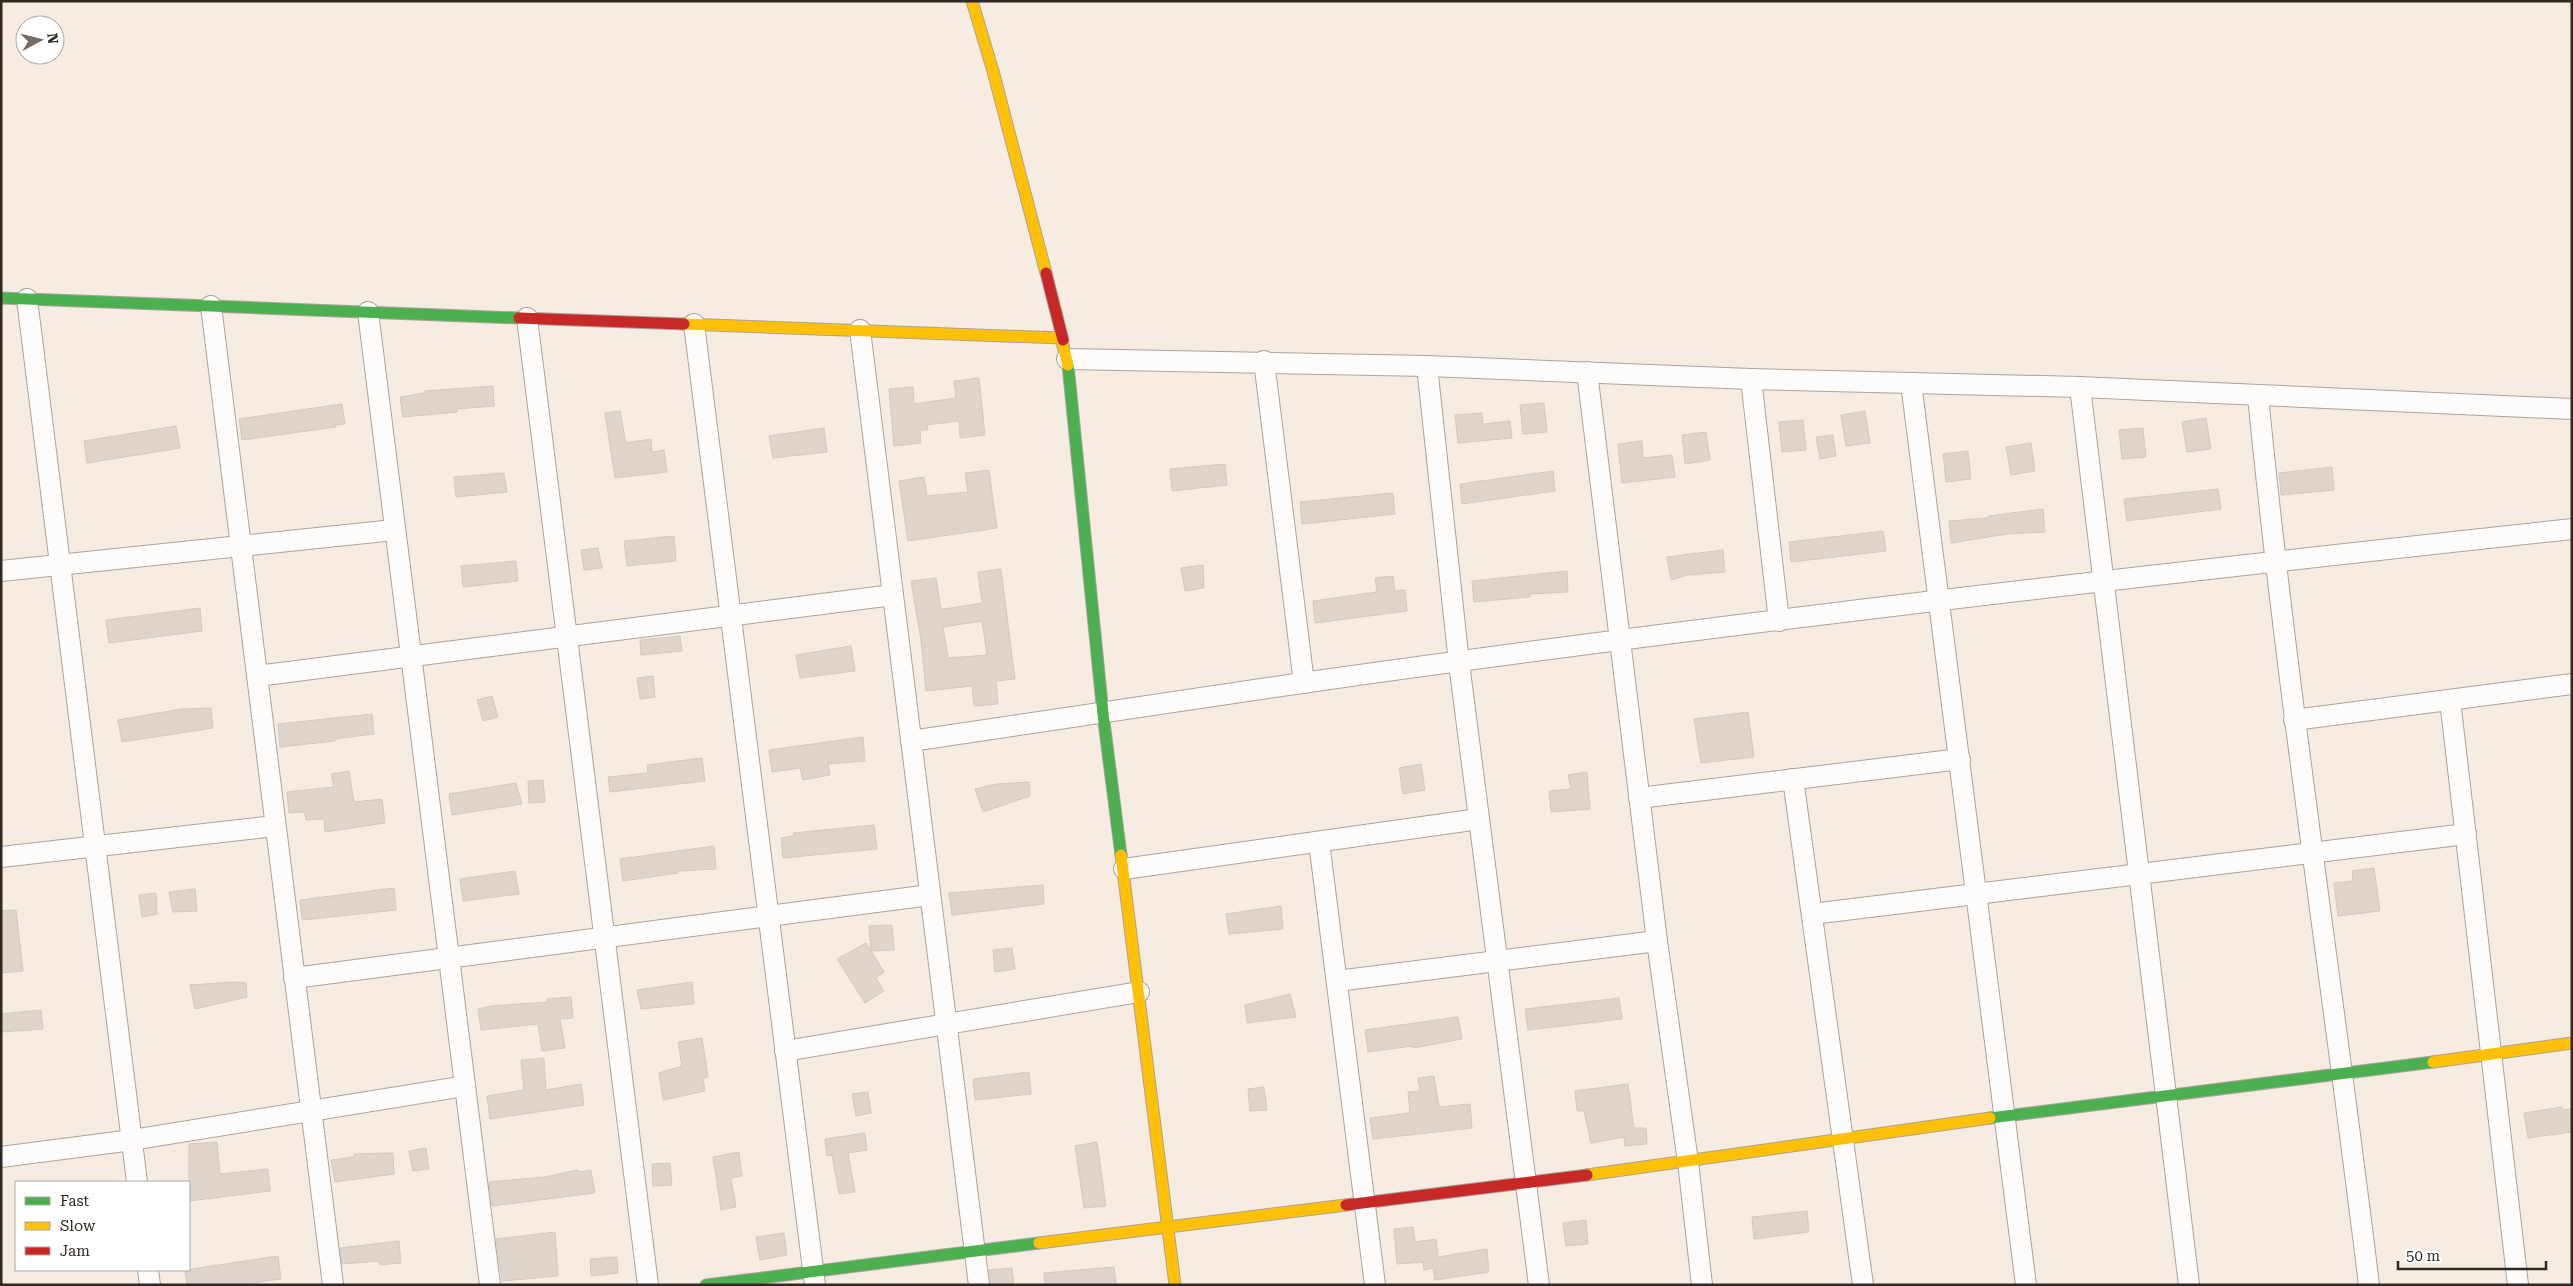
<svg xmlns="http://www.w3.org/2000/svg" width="2573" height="1286" font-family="'Roboto Serif',serif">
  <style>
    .building { fill: #dfd5cc; stroke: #d2cac2; fill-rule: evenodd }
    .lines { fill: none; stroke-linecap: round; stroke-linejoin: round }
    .street-casing { stroke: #aba39b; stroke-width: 22 }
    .fast-casing { stroke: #aba39b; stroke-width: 13 }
    .slow-casing { stroke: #aba39b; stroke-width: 13 }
    .jam-casing { stroke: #aba39b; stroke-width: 13 }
    .street { stroke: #fefcfb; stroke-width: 20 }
    .fast { stroke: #4caf50; stroke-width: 11 }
    .slow { stroke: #ffc107; stroke-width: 11 }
    .jam { stroke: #c62828; stroke-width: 11 }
  </style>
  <rect width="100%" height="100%" fill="#f7ece2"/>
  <g class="building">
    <path d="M979,378L985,435L960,438L959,421L927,425L928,430H920L921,443L894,446L889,389L913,387L914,404L956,398L954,381Z"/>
    <path d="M493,386L494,406L457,409V412L403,417L400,397L425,393V391Z"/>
    <path d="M1544,403L1547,432L1523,434L1520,405Z"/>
    <path d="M342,404L345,424L335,425L336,427L242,440L239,419Z"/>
    <path d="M620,411L626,443L651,439L652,452L664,450L667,472L615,478L605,413Z"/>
    <path d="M1865,411L1870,443L1846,446L1841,415Z"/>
    <path d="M1482,413L1483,424L1510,421L1512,438L1458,443L1455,415Z"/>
    <path d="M2206,418L2211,449L2187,452L2182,422Z"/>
    <path d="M1803,420L1806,450L1782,452L1779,422Z"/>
    <path d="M176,426L180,448L87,463L84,441Z"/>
    <path d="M824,428L827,452L773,458L769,436Z"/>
    <path d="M2143,428L2146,457L2122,459L2119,430Z"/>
    <path d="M1706,432L1710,460L1685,464L1682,435Z"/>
    <path d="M1833,435L1836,456L1820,459L1816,437Z"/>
    <path d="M1642,441L1643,458L1672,455L1675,477L1622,483L1618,444Z"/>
    <path d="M2031,443L2035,471L2011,475L2006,447Z"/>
    <path d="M1968,451L1971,479L1946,482L1943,454Z"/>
    <path d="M1225,464L1227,485L1172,491L1170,469Z"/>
    <path d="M2332,467L2334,490L2281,495L2279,473Z"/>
    <path d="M989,470L997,528L908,541L899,481L924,477L927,496L968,492L965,473Z"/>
    <path d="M1553,471L1555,491L1462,504L1460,484Z"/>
    <path d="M504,473L507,492L456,497L454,477Z"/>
    <path d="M2218,489L2221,509L2127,521L2124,499Z"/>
    <path d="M1393,493L1395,514L1302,524L1300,502Z"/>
    <path d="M2043,509L2045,532L2007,534L1951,543L1949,521L1988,518V516Z"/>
    <path d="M1883,531L1886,551L1791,562L1789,542Z"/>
    <path d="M674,536L676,561L627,566L624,541Z"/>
    <path d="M598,548L602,568L584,570L581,550Z"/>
    <path d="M1723,550L1725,572L1688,575L1671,580L1667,557Z"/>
    <path d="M516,561L518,581L463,587L461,566Z"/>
    <path d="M1203,565L1204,588L1185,591L1181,568Z"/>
    <path d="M1001,569L1015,679L996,681L998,704L974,706L972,686L926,691L921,640L911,581L936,578L941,609L951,608L982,603L978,572ZM982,621L987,655L948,658L943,627Z"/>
    <path d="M1567,571L1568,592L1530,594V597L1474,602L1472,581Z"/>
    <path d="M1393,576L1395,591L1405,590L1407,611L1315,623L1313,601L1377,592L1375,578Z"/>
    <path d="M200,608L202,631L109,643L106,620Z"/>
    <path d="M680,636L682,651L641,655L640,640Z"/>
    <path d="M851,646L855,671L800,678L796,655Z"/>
    <path d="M653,676L655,697L640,699L637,678Z"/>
    <path d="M492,696L498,717L483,721L477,700Z"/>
    <path d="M211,708L213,728L122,742L118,720L181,709Z"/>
    <path d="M1748,712L1754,757L1701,763L1694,719Z"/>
    <path d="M372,714L374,734L335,739V741L280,747L278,724Z"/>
    <path d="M863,737L865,761L828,764L830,775L803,780L800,768L772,772L769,750Z"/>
    <path d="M702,758L705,781L610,792L608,777L648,773L647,765Z"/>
    <path d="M1421,764L1425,790L1403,794L1399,768Z"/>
    <path d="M349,771L354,802L382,799L385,823L325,832L324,819L306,820L305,812L289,813L287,792L334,787L331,774Z"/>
    <path d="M1587,772L1590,809L1551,812L1549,791L1571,789L1568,775Z"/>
    <path d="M543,780L545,802L529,803L528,781Z"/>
    <path d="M1029,782L1030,796L983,812L975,789L996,784Z"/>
    <path d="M516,783L522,804L452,815L449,794Z"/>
    <path d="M874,825L877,849L783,858L781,838L794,836L793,833Z"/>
    <path d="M714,846L716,869L678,871V873L623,881L620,859Z"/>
    <path d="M2374,868L2380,911L2338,916L2334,883L2353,881L2352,871Z"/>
    <path d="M515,871L519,894L463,901L460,879Z"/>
    <path d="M1043,885L1044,904L952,915L949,893Z"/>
    <path d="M394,888L396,910L302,920L300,900Z"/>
    <path d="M195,889L197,911L173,912L169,892Z"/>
    <path d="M156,893L157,914L142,917L139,895Z"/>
    <path d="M1281,906L1283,929L1229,934L1226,914Z"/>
    <path d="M16,910L23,971L1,973V911Z"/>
    <path d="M892,925L894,950L871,951L884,972L876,978L884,991L865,1003L837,959L866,943L871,951L869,926Z"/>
    <path d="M1012,948L1015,969L995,972L993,950Z"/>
    <path d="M233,982L246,983L247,997L195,1009L190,985Z"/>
    <path d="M692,982L694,1004L641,1009L637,990Z"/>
    <path d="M1290,994L1296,1017L1247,1023L1245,1005Z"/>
    <path d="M571,997L573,1018L560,1019L565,1048L542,1051L538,1024L481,1030L478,1009L491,1006L547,1002V999Z"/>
    <path d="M1619,998L1622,1019L1528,1030L1525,1009Z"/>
    <path d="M41,1010L43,1029L1,1032V1014Z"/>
    <path d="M1458,1017L1462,1039L1413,1048V1046L1368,1052L1365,1030Z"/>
    <path d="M702,1038L708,1077L703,1078L705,1091L663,1100L659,1073L682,1066L678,1042Z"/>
    <path d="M544,1058L546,1090L581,1084L584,1105L490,1119L487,1096L524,1090L521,1060Z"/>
    <path d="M1029,1072L1031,1094L975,1100L973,1079Z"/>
    <path d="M1434,1076L1439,1107L1470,1104L1472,1128L1373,1139L1370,1118L1410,1113L1408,1092L1420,1091L1418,1078Z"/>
    <path d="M1628,1084L1634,1128H1646L1647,1144L1625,1146L1624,1137L1591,1143L1584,1111H1577L1575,1091Z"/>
    <path d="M1264,1087L1267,1110L1250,1111L1248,1089Z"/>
    <path d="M868,1092L871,1113L856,1116L852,1094Z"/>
    <path d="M2562,1107L2563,1110L2572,1109V1132L2528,1138L2524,1113Z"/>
    <path d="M865,1133L867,1150L848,1153L855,1192L839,1194L832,1155L827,1156L825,1139Z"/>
    <path d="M217,1142L220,1174L268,1169L270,1191L189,1201V1144Z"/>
    <path d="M1097,1142L1106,1206L1084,1208L1075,1146Z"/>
    <path d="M426,1148L429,1169L413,1171L409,1151Z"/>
    <path d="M739,1152L742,1176L731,1178L736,1207L721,1210L713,1157Z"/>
    <path d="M387,1153H393L394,1174L335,1182L331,1160L354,1157V1154Z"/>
    <path d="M670,1163L672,1185L653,1186L652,1164Z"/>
    <path d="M578,1170L579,1172L591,1170L595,1193L492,1206L489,1182L545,1177Z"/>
    <path d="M1807,1211L1809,1232L1754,1239L1752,1217Z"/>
    <path d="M1586,1220L1588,1244L1566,1246L1563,1223Z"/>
    <path d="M1413,1227L1415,1242L1436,1239L1438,1257L1487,1249L1489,1272L1435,1280L1433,1268L1424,1270L1423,1262L1397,1264L1394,1229Z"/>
    <path d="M555,1232L558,1276L502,1281L496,1239Z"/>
    <path d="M784,1233L787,1255L760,1260L756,1237Z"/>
    <path d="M399,1241L401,1263L380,1265L379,1261L342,1264L340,1248Z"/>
    <path d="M278,1256L281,1279L235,1285H187L185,1270Z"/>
    <path d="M617,1257L618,1273L591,1276L590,1259Z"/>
    <path d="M1114,1267L1116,1285H1045L1044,1273Z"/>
    <path d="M1012,1268L1014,1285H991L989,1270Z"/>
  </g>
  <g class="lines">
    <g class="street-casing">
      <g id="street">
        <path d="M27,299L137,1182"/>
        <path d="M211,306L333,1285"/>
        <path d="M368,312L490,1285"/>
        <path d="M527,318L648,1285"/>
        <path d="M694,324L815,1285"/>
        <path d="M860,330L979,1285"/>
        <path d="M1067,359L1427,366L1751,379L2080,387L2572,409"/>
        <path d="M1264,361L1304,683"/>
        <path d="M1427,366L1459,663L1539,1285"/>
        <path d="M1587,372L1657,941L1688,1162L1702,1285"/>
        <path d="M1751,379L1779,621"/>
        <path d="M1911,383L2026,1285"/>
        <path d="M2080,387L2189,1285"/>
        <path d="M2258,396C2287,693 2333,988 2369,1285"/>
        <path d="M1,571L394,530"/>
        <path d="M257,676L893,595"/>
        <path d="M2450,700L2518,1285"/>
        <path d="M2294,720L2572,684"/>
        <path d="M911,741C1042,722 1172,702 1302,683C1724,623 2148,575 2572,529"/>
        <path d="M1793,779L1863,1285"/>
        <path d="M1639,798L1960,759"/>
        <path d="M1319,842L1375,1285"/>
        <path d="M1,857L275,826"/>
        <path d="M1124,869L1479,819"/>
        <path d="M1812,914L2466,834"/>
        <path d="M294,978L930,895"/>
        <path d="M1337,981L1657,941"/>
        <path d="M785,1051L1139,992"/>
        <path d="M1,1157L132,1140L465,1086"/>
        <path d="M148,1270L150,1285"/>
      </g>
    </g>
    <g class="fast-casing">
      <g id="fast">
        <path d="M1,298L519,318"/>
        <path d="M1068,365L1103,714L1121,855"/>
        <path d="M1990,1118L2433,1062"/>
        <path d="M706,1285L1039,1243"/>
      </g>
    </g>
    <g class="slow-casing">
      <g id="slow">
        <path d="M972,1L993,71L1046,273"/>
        <path d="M684,324L1061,338L1068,365"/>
        <path d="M1121,855L1175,1285"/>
        <path d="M2433,1062L2572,1043"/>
        <path d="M1587,1175L1990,1118"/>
        <path d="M1039,1243L1346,1205"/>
      </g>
    </g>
    <g class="jam-casing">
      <g id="jam">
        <path d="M1046,273L1063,340"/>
        <path d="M519,318L684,324"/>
        <path d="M1346,1205L1587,1175"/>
      </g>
    </g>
    <use href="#street" class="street"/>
    <use href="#fast" class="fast"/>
    <use href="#slow" class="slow"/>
    <use href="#jam" class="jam"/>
  </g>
  <rect width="2573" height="1286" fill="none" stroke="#2f2922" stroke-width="5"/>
  <rect x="15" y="1181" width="175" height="90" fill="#ffffff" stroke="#aca9a7"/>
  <rect x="25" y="1197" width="25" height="8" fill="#4caf50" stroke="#aca9a7"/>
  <text x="60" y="1206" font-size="15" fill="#2f2922">Fast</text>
  <rect x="25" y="1222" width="25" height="8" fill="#ffc107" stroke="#aca9a7"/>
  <text x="60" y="1231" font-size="15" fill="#2f2922">Slow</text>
  <rect x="25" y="1247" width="25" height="8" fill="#c62828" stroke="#aca9a7"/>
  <text x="60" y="1256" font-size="15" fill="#2f2922">Jam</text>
  <g transform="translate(40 40) rotate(83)"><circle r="24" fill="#ffffff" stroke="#aca9a7"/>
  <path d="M0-4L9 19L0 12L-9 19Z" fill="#756d65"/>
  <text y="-8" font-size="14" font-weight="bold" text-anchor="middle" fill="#2f2922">N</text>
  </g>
  <path d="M2398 1261v8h148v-8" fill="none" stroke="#2f2922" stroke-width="2.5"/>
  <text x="2406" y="1261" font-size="15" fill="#2f2922" stroke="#ffffff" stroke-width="4" paint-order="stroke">50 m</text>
</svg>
